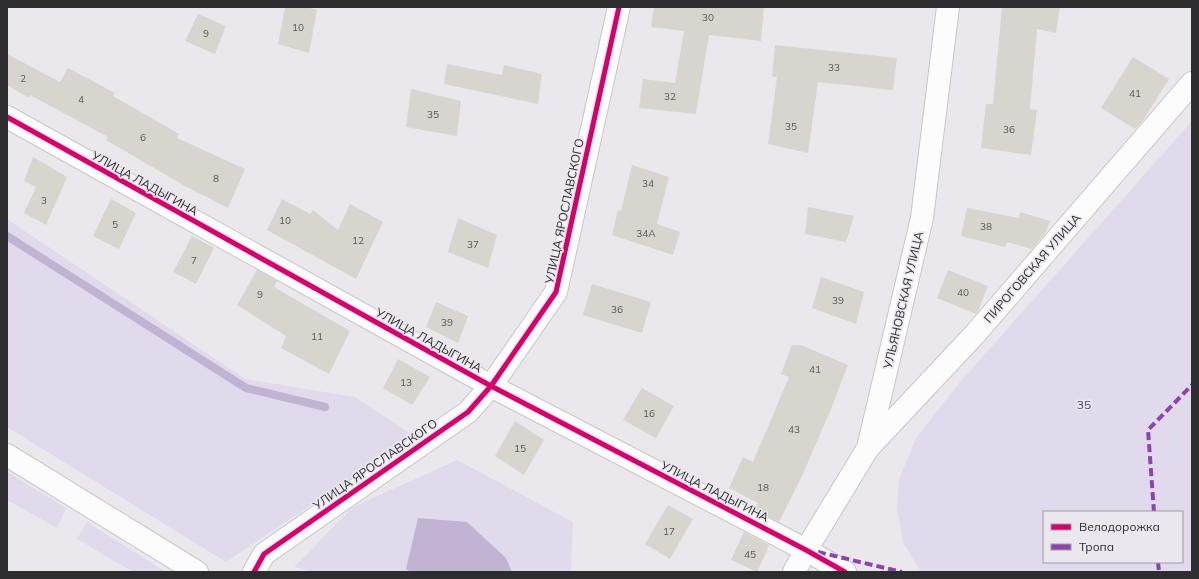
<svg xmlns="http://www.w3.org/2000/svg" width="1199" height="579" font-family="Mulish,sans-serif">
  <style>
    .green { fill: #e1daec; fill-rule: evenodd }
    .water { fill: #c0b4d2 }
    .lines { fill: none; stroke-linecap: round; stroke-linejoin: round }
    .stream { stroke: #c0b4d2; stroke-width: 8 }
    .building { fill: #d8d5ce }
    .street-casing { stroke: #c7c6c9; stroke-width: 24 }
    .street { stroke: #fcfcfc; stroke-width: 22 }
    .quiet { stroke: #8e44ad; stroke-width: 4; stroke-dasharray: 8 4; stroke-linecap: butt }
    .cycleway-casing { stroke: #eae7ee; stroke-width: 8 }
    .cycleway { stroke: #d6006c; stroke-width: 5 }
    .labels { text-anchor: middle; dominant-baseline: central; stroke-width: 3.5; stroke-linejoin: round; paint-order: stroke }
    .number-label { font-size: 10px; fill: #585657 }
    .street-label { font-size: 12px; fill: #2d2c2f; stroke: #eae7ee }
    .park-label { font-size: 12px; fill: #553c73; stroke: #eae7ee }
  </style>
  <rect width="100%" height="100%" fill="#eae8ed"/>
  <g class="green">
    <path d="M1192,121V572H921L903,542L897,508L899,479L916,438L960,382ZM1044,512H1182V562H1044Z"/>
    <path d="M7,219L245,379L355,397L414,436L226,562L7,427Z"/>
    <path d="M457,460L573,522L571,572H313L294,567L353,507Z"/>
    <path d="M7,472L66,508L57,528L7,500Z"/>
    <path d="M87,522L166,572H133L77,539Z"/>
  </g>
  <path class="water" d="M418,518L467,522L506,558L512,572H411L406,569Z"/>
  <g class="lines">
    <path class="stream" d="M7,236L246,388L325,407"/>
  </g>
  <g class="building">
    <path d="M285,7H306L317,10L309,53L278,44Z"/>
    <path d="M654,7H764L761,41L709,35L696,114L639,108L643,79L675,83L684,31L651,27Z"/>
    <path d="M1002,7H1060L1056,33L1037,29L1030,109L1037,110L1031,155L981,148L986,104H993Z"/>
    <path d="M198,14L226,26L215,54L185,41Z"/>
    <path d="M775,45L897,58L893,90L818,82L808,153L768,144L777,77H772Z"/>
    <path d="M7,54L60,82L68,68L115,93L113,96L179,134L177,138L245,169L228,208L185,186L106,140L108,137L30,95L29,98L7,85Z"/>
    <path d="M1133,57L1169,79L1142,122L1135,129L1101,108Z"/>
    <path d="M447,64L502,75L504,65L542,74L538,104L444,84Z"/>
    <path d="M411,89L461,101L457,136L406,127Z"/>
    <path d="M33,157L67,177L46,225L24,213L36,187L24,181Z"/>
    <path d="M632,165L669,177L657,224L680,232L673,255L612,235L618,210L621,211Z"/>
    <path d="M111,199L136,213L119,249L93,236Z"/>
    <path d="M282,199L310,214L313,210L338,230L350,204L383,222L356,279L267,230Z"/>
    <path d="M808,207L854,216L846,242L805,234Z"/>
    <path d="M967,208L1019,218L1020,212L1050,221L1046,232L1032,249L1007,242L1005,247L961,236Z"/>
    <path d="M458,218L497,235L488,268L448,252Z"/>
    <path d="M192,236L214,248L196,284L173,272Z"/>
    <path d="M257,270L277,281L274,287L350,331L329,374L281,348L286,336L237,305Z"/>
    <path d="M948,270L988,286L978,311L976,314L937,298Z"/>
    <path d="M821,277L864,292L856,324L812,308Z"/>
    <path d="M592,284L651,302L642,333L583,315Z"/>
    <path d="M436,302L468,316L458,343L426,327Z"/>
    <path d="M792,345H801L848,365L831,409L802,476L779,522L755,509L758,503L729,488L743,457L753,462L789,377L781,374Z"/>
    <path d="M398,359L430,377L412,405L383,388Z"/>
    <path d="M642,388L674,406L656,438L623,420Z"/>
    <path d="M515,421L544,440L524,475L495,456Z"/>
    <path d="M668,505L693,519L670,559L645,544Z"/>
    <path d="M744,532L769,545L767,549H768L757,572L731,560Z"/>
  </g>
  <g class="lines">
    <g class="street-casing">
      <g id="street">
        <path d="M7,117L491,386L806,550L845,572"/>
        <path d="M869,447L975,334L1192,83"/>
        <path d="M7,455L197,572"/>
        <path d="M254,572L264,554L468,412L491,386L556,292L619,7"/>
        <path d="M794,572L806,550L868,448L922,218L948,7"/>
      </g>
    </g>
    <use href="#street" class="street"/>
    <g class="quiet">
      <path d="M1154,512L1148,430L1192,385"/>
      <path d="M818,552L902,572"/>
      <path d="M1158,562L1159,572"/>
    </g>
    <g class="cycleway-casing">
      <g id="cycleway">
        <path d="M7,117L491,386L806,550L845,572"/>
        <path d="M254,572L264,554L468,412L491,386L556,292L619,7"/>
      </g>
    </g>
    <use href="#cycleway" class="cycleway"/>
  </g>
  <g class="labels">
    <g class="number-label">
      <text x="708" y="17">30</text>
      <text x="298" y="27">10</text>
      <text x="206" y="33">9</text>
      <text x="834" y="67">33</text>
      <text x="23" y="78">2</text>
      <text x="1135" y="93">41</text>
      <text x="670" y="96">32</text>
      <text x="81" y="99">4</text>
      <text x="433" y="114">35</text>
      <text x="791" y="126">35</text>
      <text x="1009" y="129">36</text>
      <text x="143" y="137">6</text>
      <text x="216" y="178">8</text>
      <text x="648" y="183">34</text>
      <text x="44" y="200">3</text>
      <text x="285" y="220">10</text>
      <text x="115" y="224">5</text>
      <text x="986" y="226">38</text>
      <text x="646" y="233">34А</text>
      <text x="358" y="240">12</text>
      <text x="473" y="244">37</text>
      <text x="194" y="260">7</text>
      <text x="963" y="292">40</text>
      <text x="260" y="294">9</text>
      <text x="838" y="300">39</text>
      <text x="617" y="309">36</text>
      <text x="447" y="322">39</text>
      <text x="317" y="336">11</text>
      <text x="815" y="369">41</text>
      <text x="406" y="382">13</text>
      <text x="649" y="413">16</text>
      <text x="794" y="429">43</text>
      <text x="520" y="448">15</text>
      <text x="763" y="487">18</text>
      <text x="669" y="531">17</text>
      <text x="750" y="554">45</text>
    </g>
    <g class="street-label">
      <text transform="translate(145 183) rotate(29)">УЛИЦА ЛАДЫГИНА</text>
      <text transform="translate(564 211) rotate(-78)">УЛИЦА ЯРОСЛАВСКОГО</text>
      <text transform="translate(1032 268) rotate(-49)">ПИРОГОВСКАЯ УЛИЦА</text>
      <text transform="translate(903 300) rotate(-77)">УЛЬЯНОВСКАЯ УЛИЦА</text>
      <text transform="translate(429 340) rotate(29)">УЛИЦА ЛАДЫГИНА</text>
      <text transform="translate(375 464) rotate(-35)">УЛИЦА ЯРОСЛАВСКОГО</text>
      <text transform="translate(715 491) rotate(27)">УЛИЦА ЛАДЫГИНА</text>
    </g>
    <g class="park-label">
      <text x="1084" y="404">35</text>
    </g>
  </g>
  <rect width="1199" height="579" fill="none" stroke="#2d2c2f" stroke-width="16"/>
  <rect x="1043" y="511" width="140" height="52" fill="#eae7ee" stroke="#9e9ca2"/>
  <rect x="1051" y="524" width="20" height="6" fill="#d6006c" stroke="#9e9ca2"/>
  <text x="1079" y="531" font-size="12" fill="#2d2c2f">Велодорожка</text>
  <rect x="1051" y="544" width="20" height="6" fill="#8e44ad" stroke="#9e9ca2"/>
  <text x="1079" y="551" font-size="12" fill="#2d2c2f">Тропа</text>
</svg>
